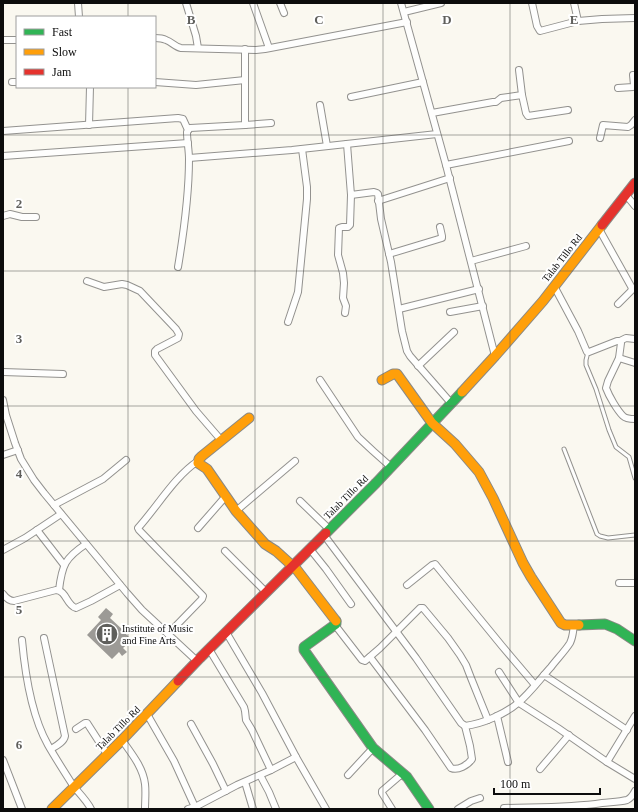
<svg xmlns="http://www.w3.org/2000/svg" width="638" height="812" font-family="'Times New Roman',serif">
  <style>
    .building { fill: #9c9a96 }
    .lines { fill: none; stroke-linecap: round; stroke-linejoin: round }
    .lane-casing { stroke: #93928f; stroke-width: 5 }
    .street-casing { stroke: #93928f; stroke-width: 8 }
    .fast-casing { stroke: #8a8985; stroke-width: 11 }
    .slow-casing { stroke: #8a8985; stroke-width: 11 }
    .jam-casing { stroke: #8a8985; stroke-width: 11 }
    .lane { stroke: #fefefd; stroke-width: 3 }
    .street { stroke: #fefefd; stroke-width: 6 }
    .fast { stroke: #30b455; stroke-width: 9 }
    .slow { stroke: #ff9f0a; stroke-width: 9 }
    .jam { stroke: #e5322d; stroke-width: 9 }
    .grid { fill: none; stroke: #5f5f5c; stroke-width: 1; stroke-opacity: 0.55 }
    .labels { text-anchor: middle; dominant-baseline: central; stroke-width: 4; stroke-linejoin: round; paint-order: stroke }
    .street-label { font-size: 10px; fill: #0c0c0c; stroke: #fff }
    .poi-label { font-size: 10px; fill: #0c0c0c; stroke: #fff; text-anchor: start }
    .grid-label { font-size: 13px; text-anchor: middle; font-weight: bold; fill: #5f5f5c; stroke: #fff; stroke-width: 4; stroke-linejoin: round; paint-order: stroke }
  </style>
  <rect width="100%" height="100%" fill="#faf8f0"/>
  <path class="building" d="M106,608L113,614L110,618L124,631V632L131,639V641L123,648L127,652L122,656L119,652L112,659L87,635L101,620L98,617Z"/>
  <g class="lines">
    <g class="lane-casing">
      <g id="lane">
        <path d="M588,352L586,360V365L596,389L609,430L616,447L629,457L635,478"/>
        <path d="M564,449L597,534L600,536L608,538L635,535"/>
      </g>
    </g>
    <g class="street-casing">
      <g id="street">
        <path d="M78,3L79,17"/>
        <path d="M186,3L196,36L198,48"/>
        <path d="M253,3L269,48"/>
        <path d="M280,3L284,13"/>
        <path d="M401,3L446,165L495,356"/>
        <path d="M532,3L537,26L540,31L578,21L602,19L635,18"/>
        <path d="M574,3L578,21"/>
        <path d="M404,12L441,3"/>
        <path d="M155,38C159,38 162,38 166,40C172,42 175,47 181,48L256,50L265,49L407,22"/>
        <path d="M3,40H17"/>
        <path d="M519,70L522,95"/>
        <path d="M12,82H17"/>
        <path d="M155,82L196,85L245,80"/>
        <path d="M618,88L633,87L634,85L633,75H635"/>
        <path d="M351,97L423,82"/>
        <path d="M320,105L327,146"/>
        <path d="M432,113L493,102H496L501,98L522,95L526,113L528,116L568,110"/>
        <path d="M89,125L90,87"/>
        <path d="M245,125L271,123"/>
        <path d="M3,131L178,118L183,119L188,130"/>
        <path d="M600,138L603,125L628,127L631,125L635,120"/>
        <path d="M347,144L351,195L374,192L377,193L378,194L381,219L391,262L402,331L407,351L410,356L451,403"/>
        <path d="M3,156L188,143"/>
        <path d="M189,158L292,150L437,134"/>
        <path d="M446,165L569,141"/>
        <path d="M626,195L635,206"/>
        <path d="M378,201L450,178"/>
        <path d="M3,216L10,214L22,217H36"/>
        <path d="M599,229L632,288L631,291L618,304"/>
        <path d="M389,254L442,238V236L440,227"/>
        <path d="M471,261L526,246"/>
        <path d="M178,267C184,231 189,195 189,159C189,150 187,141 187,132L190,128L245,125V49"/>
        <path d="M87,281L104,287L122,284L127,285L140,291L176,329L179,334L178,338L157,349L155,351V355L196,411L221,440"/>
        <path d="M554,286L578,331L587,352H589L617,341H620L621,343L619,358L608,381L606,388C609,396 617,410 623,416C626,419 631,419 635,419"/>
        <path d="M399,309L479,289"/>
        <path d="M450,312L483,306"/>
        <path d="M345,313L346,306L343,298L344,283L343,273L338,255L339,228L342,227H348L350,225L351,195"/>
        <path d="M288,322L298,292L307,199V187L302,149"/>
        <path d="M620,341L626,338L635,339"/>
        <path d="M619,358L635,363"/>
        <path d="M418,366L454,332"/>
        <path d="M3,372L63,374"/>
        <path d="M320,380L358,437L373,451L391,467"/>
        <path d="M3,400L6,415L15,443L21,459L34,480L44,493L127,593L142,610L197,661"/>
        <path d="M3,455L18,450"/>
        <path d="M300,501L329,529"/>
        <path d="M54,505L103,479L126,460"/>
        <path d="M236,511L295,461"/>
        <path d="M198,528L226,496"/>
        <path d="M37,530L64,565"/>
        <path d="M324,535L416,658L461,723L465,726C482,724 505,714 518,703C530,693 540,679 551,667C557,659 565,651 570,643C573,637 573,631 574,625"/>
        <path d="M310,549L326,569L351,604"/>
        <path d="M3,550L25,538L61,514"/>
        <path d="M225,551L266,592"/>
        <path d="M619,583H635"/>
        <path d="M407,585L432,565L435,564L502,646L535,685"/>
        <path d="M59,590C62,565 65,558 86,544"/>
        <path d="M3,594C6,598 9,601 14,601L56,590C67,591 66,605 76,608L91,601L120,585"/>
        <path d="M335,625L362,660L365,661L380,648L420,608H423L448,638L460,655L466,665L471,678L488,720"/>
        <path d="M226,632L262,693L296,757L326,809"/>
        <path d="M168,634L202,599L203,596L139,530L138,528C157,507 175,476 198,461"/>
        <path d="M44,638L65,736C64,742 56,746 51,749"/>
        <path d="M22,640C25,673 31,715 48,745C56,759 65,773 74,787C80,794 87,801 91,809"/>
        <path d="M209,649L244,707L245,711L246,720L252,730L271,770"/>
        <path d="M370,657L425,730L451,768C458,771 468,765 472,759L470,746L465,726"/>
        <path d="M499,672L519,703L558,728L607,762L635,779"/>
        <path d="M544,675L627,730"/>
        <path d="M147,714L174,761L195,807"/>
        <path d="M497,716L508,762"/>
        <path d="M191,724L213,764L226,791"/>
        <path d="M76,729L85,723H87L107,754"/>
        <path d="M122,740C131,753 143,767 145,784C146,792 145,801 145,809"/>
        <path d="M3,760L22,809"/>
        <path d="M607,762L635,716"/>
        <path d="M540,769L569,735"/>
        <path d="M260,775L269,792L276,809"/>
        <path d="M348,775L373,748"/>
        <path d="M245,782L253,809"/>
        <path d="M504,808C537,807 570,808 602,803C610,802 619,802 627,800C631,798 633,795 635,791"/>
        <path d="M188,809L195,807L237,785L271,770L296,757"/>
        <path d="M392,809L382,793V791L403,773"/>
        <path d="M458,809L471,801L480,798"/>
      </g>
    </g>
    <g class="fast-casing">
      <g id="fast">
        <path d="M326,533L376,483L462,392"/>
        <path d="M336,621V624L304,647V650L373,748L407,777L429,809"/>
        <path d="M579,625L605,624L617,629L635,641"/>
      </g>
    </g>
    <g class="slow-casing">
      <g id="slow">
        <path d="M382,380L393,374H397L432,423L455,444L479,472L493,498L523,563L531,577L561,623L565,625H579"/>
        <path d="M462,392L495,356L543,301L602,225"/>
        <path d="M249,418L202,456L199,459L198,463L207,469L236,511L265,544L276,551L297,570L336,621"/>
        <path d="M52,809L122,740L178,681"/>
      </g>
    </g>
    <g class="jam-casing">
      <g id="jam">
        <path d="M602,225L635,183"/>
        <path d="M178,681L200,658L326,533"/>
      </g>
    </g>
    <use href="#lane" class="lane"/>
    <use href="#street" class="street"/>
    <use href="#fast" class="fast"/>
    <use href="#slow" class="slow"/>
    <use href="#jam" class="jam"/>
  </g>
  <path class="grid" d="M128,3V17M255,3V809M383,3V809M510,3V809M128,87V809M3,135H635M3,271H635M3,406H635M3,541H635M3,677H635"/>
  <defs>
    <g id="building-disc" transform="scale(1.15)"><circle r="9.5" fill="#5f5f5c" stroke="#fff"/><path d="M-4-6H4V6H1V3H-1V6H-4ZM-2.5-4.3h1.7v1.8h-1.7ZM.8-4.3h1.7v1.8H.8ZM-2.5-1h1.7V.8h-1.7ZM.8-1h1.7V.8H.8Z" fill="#fff"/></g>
  </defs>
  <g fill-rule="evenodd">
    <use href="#building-disc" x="107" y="634"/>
  </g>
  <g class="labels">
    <g class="street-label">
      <text transform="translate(562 258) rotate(-52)">Talab Tillo Rd</text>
      <text transform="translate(346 497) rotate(-45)">Talab Tillo Rd</text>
      <text transform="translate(118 728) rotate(-45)">Talab Tillo Rd</text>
    </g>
    <g class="poi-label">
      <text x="122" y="628">Institute of Music<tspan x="122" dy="12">and Fine Arts</tspan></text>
    </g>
  </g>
  <g class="grid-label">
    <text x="191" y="24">B</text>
    <text x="319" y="24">C</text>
    <text x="447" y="24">D</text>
    <text x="574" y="24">E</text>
    <text x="19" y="208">2</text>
    <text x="19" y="343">3</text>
    <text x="19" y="478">4</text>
    <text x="19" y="614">5</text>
    <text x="19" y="749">6</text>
  </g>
  <rect width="638" height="812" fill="none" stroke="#0c0c0c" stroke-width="8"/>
  <rect x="16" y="16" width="140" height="72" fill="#ffffff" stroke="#9e9e9e"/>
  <rect x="24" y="29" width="20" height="6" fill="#30b455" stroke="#9e9e9e"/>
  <text x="52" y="36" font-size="12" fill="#0c0c0c">Fast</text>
  <rect x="24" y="49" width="20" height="6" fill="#ff9f0a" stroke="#9e9e9e"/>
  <text x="52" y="56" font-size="12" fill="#0c0c0c">Slow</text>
  <rect x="24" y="69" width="20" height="6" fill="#e5322d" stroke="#9e9e9e"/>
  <text x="52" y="76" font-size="12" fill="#0c0c0c">Jam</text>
  <path d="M494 788v6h106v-6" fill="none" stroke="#0c0c0c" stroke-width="2"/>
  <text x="500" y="788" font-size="12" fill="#0c0c0c" stroke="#ffffff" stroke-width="3" paint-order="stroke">100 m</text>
</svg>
